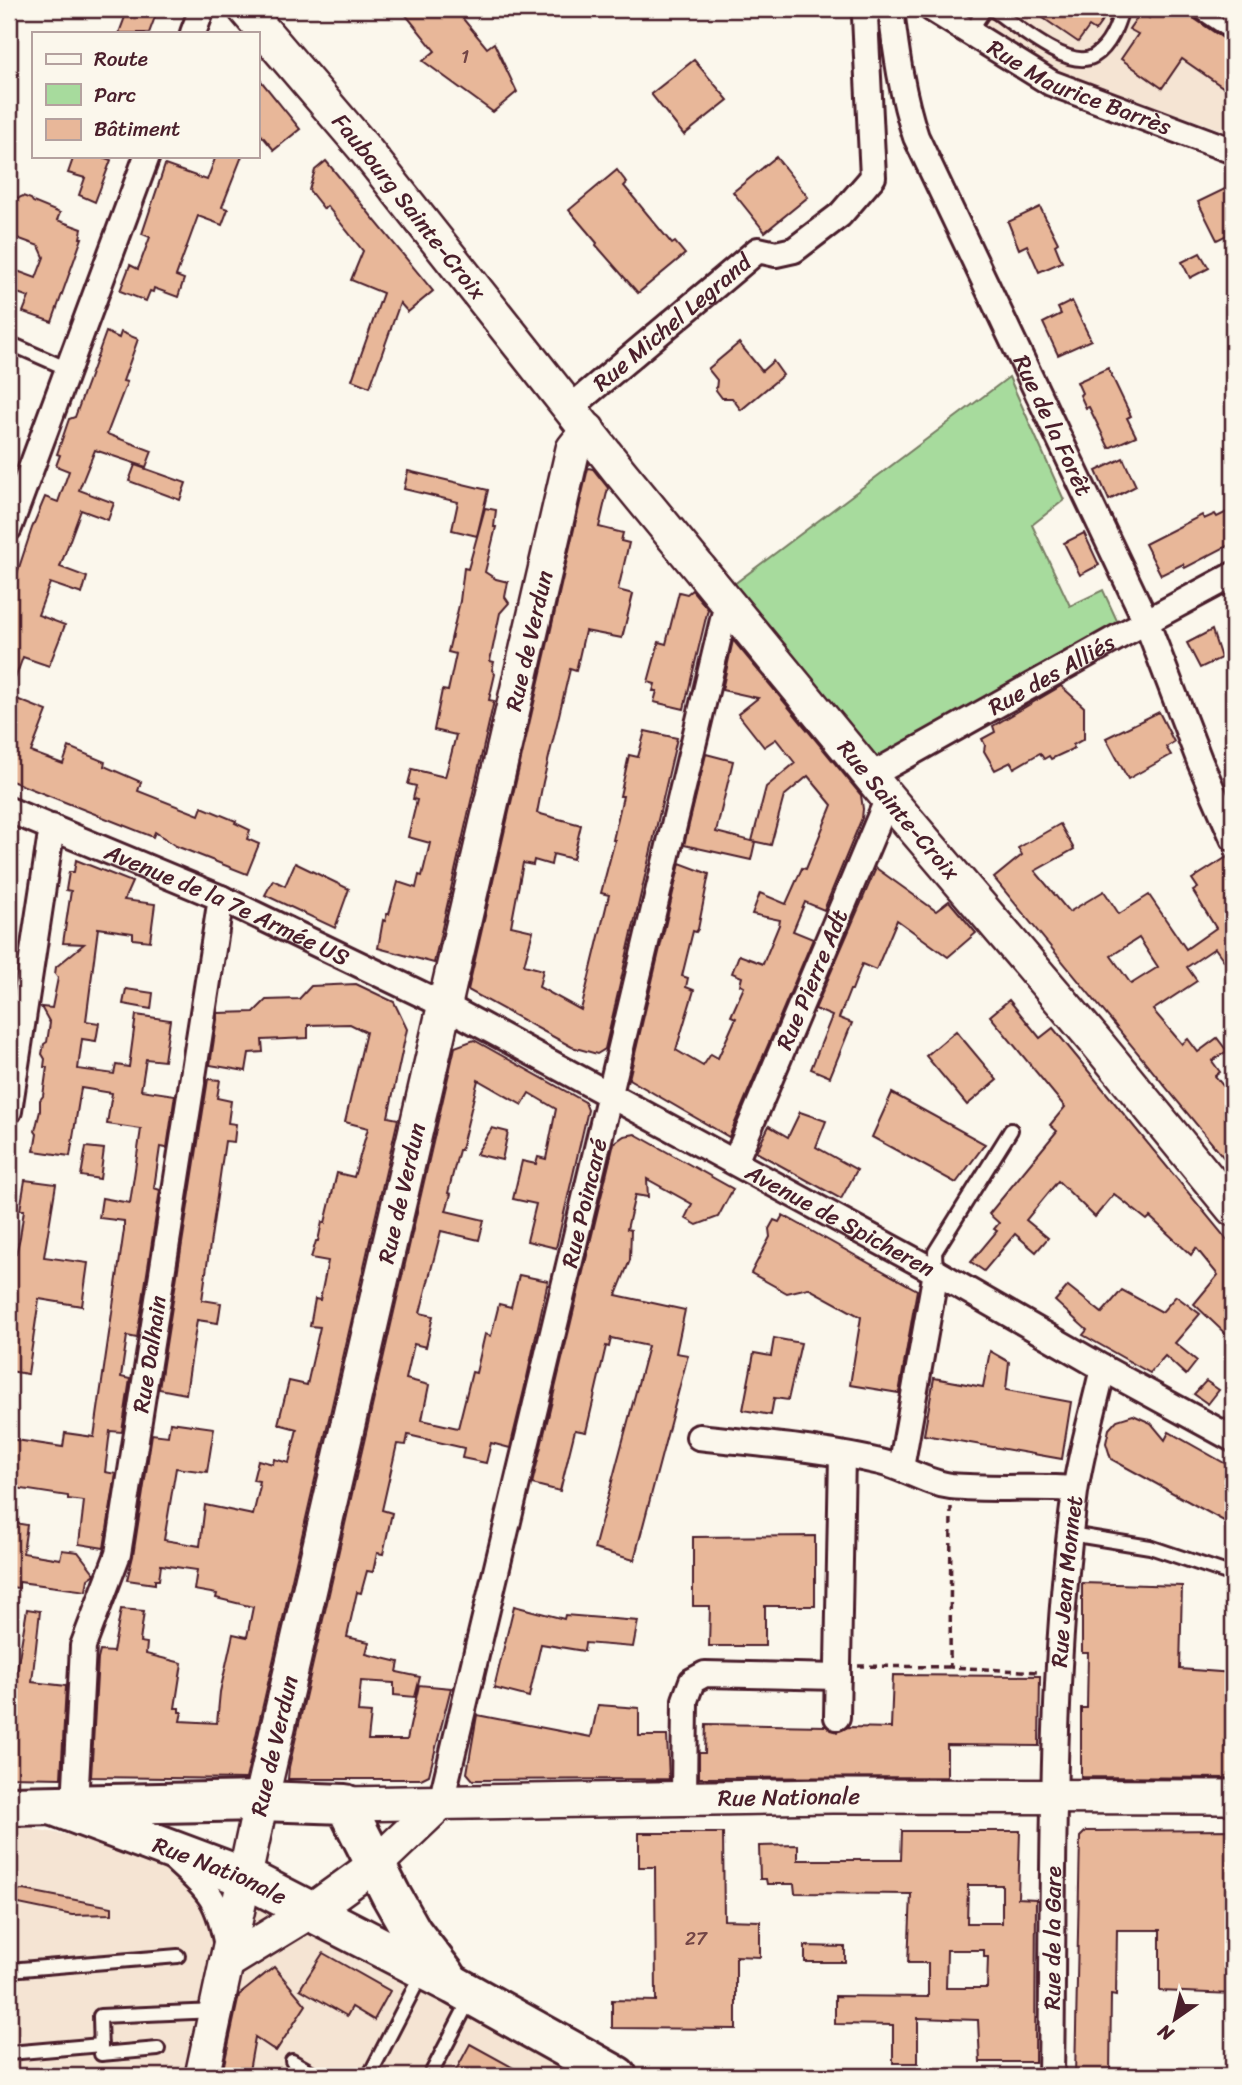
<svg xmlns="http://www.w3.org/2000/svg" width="1242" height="2085" font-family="Sriracha,sans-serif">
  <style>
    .built { fill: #f5e4d3 }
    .green { fill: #a7db9d; stroke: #787d64; stroke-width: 2 }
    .building { fill: #e8b799; stroke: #4a1f2b; stroke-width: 2; fill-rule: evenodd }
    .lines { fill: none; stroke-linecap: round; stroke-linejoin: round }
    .lane-casing { stroke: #4a1f2b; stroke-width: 18 }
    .street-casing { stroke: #4a1f2b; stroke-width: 30 }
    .secondary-casing { stroke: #4a1f2b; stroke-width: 38 }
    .primary-casing { stroke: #4a1f2b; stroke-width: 44 }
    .path { stroke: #4a1f2b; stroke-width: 3.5; stroke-dasharray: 7 5; stroke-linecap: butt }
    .lane { stroke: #fbf7ec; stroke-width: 12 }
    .street { stroke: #fbf7ec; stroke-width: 24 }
    .secondary { stroke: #fbf7ec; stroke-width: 33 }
    .primary { stroke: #fbf7ec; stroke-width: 38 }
    .labels { text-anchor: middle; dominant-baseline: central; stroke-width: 7; stroke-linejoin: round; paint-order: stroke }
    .number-label { font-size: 19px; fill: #724546 }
    .street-label { font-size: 23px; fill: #4a1f2b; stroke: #fbf7ec }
  </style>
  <rect width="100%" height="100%" fill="#fbf7ec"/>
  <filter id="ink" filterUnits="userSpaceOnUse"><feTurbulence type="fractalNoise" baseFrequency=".0143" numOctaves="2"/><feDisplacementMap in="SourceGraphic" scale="14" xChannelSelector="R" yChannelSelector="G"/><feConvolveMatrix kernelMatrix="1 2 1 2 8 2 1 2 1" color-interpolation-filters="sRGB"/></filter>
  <g filter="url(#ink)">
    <g class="built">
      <path d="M957,9H1233V134L1048,68Z"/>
      <path d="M9,1825L82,1837L186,1867L302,1921L571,2076H9Z"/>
    </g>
    <path class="green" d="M1009,377L1064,500L1032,525L1070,606L1103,590L1119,625L869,763L725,591Z"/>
    <g class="building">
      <path d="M128,9H158L149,33H119Z"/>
      <path d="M401,9H455L487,48L494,43L517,92L493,112L423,61L435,51Z"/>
      <path d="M1030,9H1106L1102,15L1105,17L1095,31L1089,27L1078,42Z"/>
      <path d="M1155,9H1180L1233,45V94L1182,59L1162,88L1121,59L1138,34L1129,29L1141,12L1149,18Z"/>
      <path d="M694,60L728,100L684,135L651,94Z"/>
      <path d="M257,76L300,129L274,150L257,130Z"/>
      <path d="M74,156H99L111,160L95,202L79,195L85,178L68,173Z"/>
      <path d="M216,156H242L222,207L228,209L222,225L198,216L176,276L184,279L178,297L154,288L153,292L150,291L146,301L120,291L130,265L138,269L150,237L142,234L165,165L207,180Z"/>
      <path d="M776,157L808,197L765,232L733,192Z"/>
      <path d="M326,161L433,291L408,312L400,303L370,387L352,380L383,293L351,280L363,251L327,206L324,209L309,190L315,170Z"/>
      <path d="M617,170L627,183L624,186L672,244L675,242L685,254L638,293L596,245L597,243L569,210Z"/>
      <path d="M1233,185V232L1217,240L1198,202Z"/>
      <path d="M9,194L19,198L23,196L31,199L33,202L60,213L57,220L82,229L80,238H82L52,322L23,312L29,297L9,290V268L36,278L44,257L39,246L9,235Z"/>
      <path d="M1040,207L1058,243L1055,245L1062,262L1039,272L1027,245L1019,249L1008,222Z"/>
      <path d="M1200,253L1209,268L1190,278L1182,262Z"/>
      <path d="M1072,301L1091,340L1058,355L1043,323L1061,314L1058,308Z"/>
      <path d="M106,332L119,338L121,332L138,339L123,381L127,382L107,434L152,451L146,467L95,450L79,490L114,503L108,520L81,510L60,567L87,577L82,594L50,583L38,615L65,625L49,666L23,657L11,690H9V598L32,528L45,497L58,502L69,471L56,466L60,455L57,454L69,419L75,417Z"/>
      <path d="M739,343L762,371L773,361L783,375L741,410L732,398H722L716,390L717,380L708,369Z"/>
      <path d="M1108,368L1131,416L1127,418L1136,436L1109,448L1089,407L1086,408L1080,395L1082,393L1077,382Z"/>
      <path d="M1123,458L1136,486L1109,500L1096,471Z"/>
      <path d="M135,465L186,483L180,500L129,481Z"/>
      <path d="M588,468L593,469L608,488L599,527L623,533L621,541L629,543L618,590L633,594L622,638L585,631L576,671L570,669L543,782L537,813L581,825L573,859L553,854L551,865L534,860L533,865L523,863L511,926L533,931L524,965L543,970L539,987L581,1010L609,895L601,893L615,840H613L623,796H620L629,755L638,757L645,731L677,738L605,1049L597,1054L572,1047L468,990Z"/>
      <path d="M408,471L488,490L477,536L452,530L458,502L404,489Z"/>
      <path d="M485,508L496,510L494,527H496L485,572L496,579L508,582L505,597L509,603L500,613L490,661L494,662L492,670L495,674L489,700L494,701L434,963L378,948L383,920L385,921L387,914H389L398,882L416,888L419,875L422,876L430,843L408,837L417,800L413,799L416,786L408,784L412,769L445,777L451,755L456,735L434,730L442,690L448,691L456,654L448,652L460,601L464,568L468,569Z"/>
      <path d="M1233,509V543L1185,568L1183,564L1161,575L1145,544L1202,515L1204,519L1215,514L1217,517Z"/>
      <path d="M1084,533L1099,565L1080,575L1064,543Z"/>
      <path d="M692,590L708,609L684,709L654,702L657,691H653L655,684L648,682L659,642L666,644L679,592L687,594Z"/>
      <path d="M1212,630L1221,658L1200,668L1187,643Z"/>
      <path d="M733,640L861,795L863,809L862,818L824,910L805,902L793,931L813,939L729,1137L629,1079L680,863L709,874L698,929L696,932L693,931L682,976L688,978L686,987L694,990L676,1050L703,1066L711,1054L718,1058L736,1018L731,1016L744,987L740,985L742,977L732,973L739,955L763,964L779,925L780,920L752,914L760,893L786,904L802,868L806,869L832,805L808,776L784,796L771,845L752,841L766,787L795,763L776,739L764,747L738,714L758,698L722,690Z"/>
      <path d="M1061,686L1084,707V739L1073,745L1074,748L1066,752L1051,759L1049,756L1044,759L1040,753L1014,768L1011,762L995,770L984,751L985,745L982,739L995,732L993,726Z"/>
      <path d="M9,696L47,711L31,752L63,764L69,747L105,762L104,766L141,782L138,791L199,815L202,807L236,821L235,823L250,830L247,839L259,844L247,874L176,846L155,832L153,837L9,780Z"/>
      <path d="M1159,712L1174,742L1166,747L1171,755L1128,779L1106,738Z"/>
      <path d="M706,754L733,761L716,832L755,842L751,860L684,845Z"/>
      <path d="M1060,824L1074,849L1035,871L1069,912L1104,891L1119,914L1149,895L1186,949L1216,928L1193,891L1198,888L1192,879L1227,857L1233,872V973L1215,948L1187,967L1197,981L1153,1010L1182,1044L1188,1039L1198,1052L1217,1038L1227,1051L1212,1061L1220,1072L1215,1076L1233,1098V1169L994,878L1022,855L1018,848ZM1139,938L1158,967L1131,984L1111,956Z"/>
      <path d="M76,860L132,882L124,900L155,904L150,941L133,939V933L98,928L86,1021L99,1023L96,1041L82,1039L78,1069L114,1074L116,1065L129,1067L136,1015L170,1020L164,1061L146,1059L141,1090L175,1095L167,1148L160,1147L154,1188L160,1190L137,1338L127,1336L121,1377L130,1379L122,1432L110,1431L105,1472L116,1474L104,1548L79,1544L84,1501L68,1499V1496L9,1487V1439L63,1447L65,1433L94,1437L124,1230V1221L99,1218L102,1198L130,1203L141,1129L107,1124L112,1093L81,1088L70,1156L34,1151L37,1134L35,1131L40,1111V1100L43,1096L47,1067H44L45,1059L42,1054L44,1044L47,1042L50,1023L41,1007L52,1008L58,978L55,974L56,967L84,944L63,943L71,891L66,890L69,872H74Z"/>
      <path d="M295,863L349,889L335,928L265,895L273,880L285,886Z"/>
      <path d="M876,868L936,911L949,901L976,933L948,957L897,920L876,970L862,964L852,990H850L839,1018L852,1023L830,1077L811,1069L832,1016L815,1009Z"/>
      <path d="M356,984L394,1002L407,1029L388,1117L398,1119L246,1779L91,1777L98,1659L100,1651L113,1652L121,1609L144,1611L140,1642L147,1643L146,1654L182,1663L175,1708H179V1712H182L180,1721L217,1723L220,1692L233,1634L247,1637L253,1607L216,1598L217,1594L194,1590L197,1570L161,1565L159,1580H155V1584L127,1580L133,1556L152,1434L168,1436L170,1422L214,1428L207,1472L176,1468L164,1540L200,1546L205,1505L253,1515L260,1486L258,1485L259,1481L253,1480L258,1460L273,1464L274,1459L289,1463L297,1429L278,1424L289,1381L307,1385L320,1327L310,1326L315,1299L320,1300L328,1261L311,1258L316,1241H318L322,1222L325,1223L337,1173L354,1177L368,1128L345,1122L366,1032L350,1024L308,1025V1038L262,1040L263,1052L249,1053L246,1071L210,1065L218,1013L254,1012L266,1000L299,999L311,986Z"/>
      <path d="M126,989L153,993L151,1009L123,1004Z"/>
      <path d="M1009,1000L1040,1038L1053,1028L1233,1247V1341L1194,1304L1218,1275L1196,1248L1191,1255L1150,1217L1147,1220L1114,1194L1095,1217L1058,1181L1026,1220L1048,1238L1036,1252L1015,1234L984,1271L971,1262L997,1231L994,1229L999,1223L989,1214L1057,1131L1050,1125L1065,1107L990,1016Z"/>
      <path d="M956,1031L997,1080L967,1105L926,1056Z"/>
      <path d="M474,1040L585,1102L588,1110L556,1248L527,1241L536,1204L513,1199L522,1161L536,1164L538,1157L546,1159L556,1109L529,1093L522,1105L478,1080L461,1150H459L448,1193L451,1194L446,1211L484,1220L479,1240L441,1231L420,1313L433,1316L426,1347L414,1344L406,1379L429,1385L422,1420L458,1428L472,1372L476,1373L485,1334L491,1336L499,1304L511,1307L519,1275L548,1281L526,1382L510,1448L491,1443L486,1463L462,1458L464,1448L408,1435L406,1445L397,1444L382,1510L392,1513L383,1554L377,1553L373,1572L367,1571L361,1593L357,1592L347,1637L369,1642L366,1654L399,1662L397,1672L420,1677L415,1697L394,1695V1683L361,1681L358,1712L371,1713L368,1740H407L419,1685L451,1688L429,1775L421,1779H288L289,1767L455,1047Z"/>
      <path d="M208,1079L220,1080L217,1098L231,1101L228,1123L236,1124L234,1142L225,1141L202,1300L221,1303L218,1323L197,1320L186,1394L159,1389Z"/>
      <path d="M892,1093L985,1144L956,1183L872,1137Z"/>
      <path d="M800,1112L826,1121L816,1147L857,1170L841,1199L756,1152L769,1126L788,1137Z"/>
      <path d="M492,1128L508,1132L502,1160L476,1154Z"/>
      <path d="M635,1134L733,1189L718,1217L697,1225L685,1218L692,1204L647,1179L648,1197L635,1195L627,1229L631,1230L630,1260L616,1295L685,1310L676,1353L688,1355L634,1560L594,1549L648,1346L611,1338L609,1347L606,1346L586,1432L575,1430L560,1491L532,1484L614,1143L624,1136Z"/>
      <path d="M86,1147L104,1149L100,1179L81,1176Z"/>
      <path d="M25,1180L56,1184L44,1257L88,1263L82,1306L39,1299L28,1374L9,1371V1300L13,1270L9,1260L16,1254L20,1237L24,1210H20Z"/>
      <path d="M783,1215L917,1290L899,1393L850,1385L861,1317L808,1288L787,1293L751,1273L770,1237L769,1229L774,1220L779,1222Z"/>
      <path d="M1068,1286L1102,1313L1122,1290L1162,1312L1176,1296L1200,1314L1175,1343L1197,1361L1186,1375L1165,1356L1150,1373L1083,1335L1087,1330L1055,1301Z"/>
      <path d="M774,1338L801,1343L788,1400L774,1398L771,1415L743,1410L754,1353L771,1356Z"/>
      <path d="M990,1351L1009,1362L1006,1390L1071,1402L1062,1459L924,1435L934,1378L983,1387Z"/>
      <path d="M1206,1381L1219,1390L1208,1404L1194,1394Z"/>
      <path d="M1133,1415L1151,1423L1165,1440L1169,1432L1233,1468V1526L1111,1459L1106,1443L1109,1429L1117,1420Z"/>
      <path d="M9,1522L27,1525L23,1553L60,1559L62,1550L78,1552L95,1574L88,1579L86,1591L19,1582V1588L9,1587Z"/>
      <path d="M815,1536V1606H765V1646H709L710,1606H693V1537Z"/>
      <path d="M1082,1583L1182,1586L1180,1669L1233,1673V1778L1081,1777V1708H1087L1088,1653H1082Z"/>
      <path d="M514,1606L564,1619L565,1615L638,1621L633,1647L585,1643L584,1651L541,1644L529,1697L494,1688Z"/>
      <path d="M27,1609L40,1611L32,1682L66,1686L61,1778L9,1777V1721L13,1685H9V1669L17,1670Z"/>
      <path d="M893,1675L1040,1676L1039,1746L947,1745V1777L699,1778V1753H705L706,1724L826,1726L837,1732L848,1727L891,1728Z"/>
      <path d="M598,1705L639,1708V1736H667L669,1779L473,1780L467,1773L477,1715L591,1737Z"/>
      <path d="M1233,1830V1994L1160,1991V1930H1117L1116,1996L1111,1995L1110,2076H1075L1080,1837L1086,1831Z"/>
      <path d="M902,1831H1020L1018,1898L1036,1899L1035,2062H980L978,2020L918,2018V2063H893V2025L835,2024V1996L928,1997V1963H908L911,1894L795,1893L794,1884H767L766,1879H760L759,1846L798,1845V1860H901ZM968,1885H1002V1923H967ZM947,1950H984V1957H988L987,1988H946Z"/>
      <path d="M639,1833H723L724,1920L760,1921V1957L736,1956V2029L612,2028V2000L656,2001L655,1867H639Z"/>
      <path d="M24,1890L112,1907V1914L72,1915L9,1902V1891Z"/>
      <path d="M805,1946L845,1947V1962H805Z"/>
      <path d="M323,1953L390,1991L374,2020L352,2007L347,2016L300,1989Z"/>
      <path d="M274,1967L306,2005L276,2051L255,2037L249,2071L222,2074L239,1995Z"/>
      <path d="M470,2044L528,2076H453Z"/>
    </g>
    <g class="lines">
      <g class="lane-casing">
        <g id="lane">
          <path d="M992,9C1013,23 1069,72 1094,56C1110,46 1117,26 1122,9"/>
          <path d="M1196,9L1233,34"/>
          <path d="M969,33L985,9"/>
          <path d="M9,343L68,369"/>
          <path d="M936,1272L935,1252L1011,1130"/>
          <path d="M1070,1534L1150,1547L1233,1575"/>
          <path d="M9,1970L178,1956"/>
          <path d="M158,2049L101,2054L100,2016L216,2011"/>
          <path d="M9,2053L101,2045"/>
          <path d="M292,2061L318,2076"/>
          <path d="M369,2076L422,1973"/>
          <path d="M430,2076L470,1999"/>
        </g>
      </g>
      <g class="street-casing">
        <g id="street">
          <path id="s1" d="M891,9C896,52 902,96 916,137L1146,621L1200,762L1233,838"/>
          <path id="s2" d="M932,9L1051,83L1233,151"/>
          <path d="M193,33L202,9"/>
          <path id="s3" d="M570,408L758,250L776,254L794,250L840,215L873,177L865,17L871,9"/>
          <path d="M9,528L147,156"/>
          <path id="s4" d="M870,776L1127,632L1233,575"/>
          <path id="s5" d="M9,810L221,898L444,1005L936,1272L1103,1368L1233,1439"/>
          <path d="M9,1111L52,827"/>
          <path id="s6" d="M735,1162L888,798"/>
          <path d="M699,1437C759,1444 821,1448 880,1462C905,1468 926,1483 951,1486C992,1490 1034,1486 1075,1489"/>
          <path d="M901,1468L936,1272"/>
          <path d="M837,1717L842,1455"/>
          <path d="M684,1798L685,1700L692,1681L705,1674L838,1677"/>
          <path id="s7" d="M441,1802L727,603"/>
          <path id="s8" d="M75,1805L83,1646L118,1554L221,898"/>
          <path d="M173,1858C209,1891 218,1897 227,1946"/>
          <path id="s9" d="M1051,2076C1054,1882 1049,1685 1075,1492C1081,1451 1094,1409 1103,1368"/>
        </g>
      </g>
      <g class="secondary-casing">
        <g id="secondary">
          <path id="s10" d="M245,9L363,147L620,472L888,798L1096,1042L1233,1209"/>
          <path id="s11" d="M345,1804L832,1796L1233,1797"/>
          <path d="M226,1963L311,1911L376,1864L441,1802"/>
          <path id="s12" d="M202,2076L261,1801L573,449L588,430"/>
        </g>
      </g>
      <g class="primary-casing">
        <g id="primary">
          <path d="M9,1806L261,1801L345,1804L391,1895L412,1932L446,1976"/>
          <path id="s13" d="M54,1806L244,1877L454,1985L617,2076"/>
        </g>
      </g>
      <g class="path">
        <path d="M951,1507L950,1667L1038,1672"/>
        <path d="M858,1666L950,1667"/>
      </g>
      <use href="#lane" class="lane"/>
      <use href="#street" class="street"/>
      <use href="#secondary" class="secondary"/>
      <use href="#primary" class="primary"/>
    </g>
  </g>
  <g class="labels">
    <g class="number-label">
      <text x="465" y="56">1</text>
      <text x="696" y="1938">27</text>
    </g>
    <g class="street-label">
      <text stroke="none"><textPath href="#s2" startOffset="168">Rue Maurice Barrès</textPath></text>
      <text stroke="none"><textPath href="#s10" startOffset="257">Faubourg Sainte-Croix</textPath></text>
      <text stroke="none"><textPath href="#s3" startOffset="133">Rue Michel Legrand</textPath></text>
      <text stroke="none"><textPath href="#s1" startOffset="450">Rue de la Forêt</textPath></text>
      <text stroke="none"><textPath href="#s12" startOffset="1472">Rue de Verdun</textPath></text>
      <text stroke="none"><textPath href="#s4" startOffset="208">Rue des Alliés</textPath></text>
      <text stroke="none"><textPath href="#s10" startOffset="1034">Rue Sainte-Croix</textPath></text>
      <text stroke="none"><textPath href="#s5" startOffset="238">Avenue de la 7e Armée US</textPath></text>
      <text stroke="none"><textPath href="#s6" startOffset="198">Rue Pierre Adt</textPath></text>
      <text stroke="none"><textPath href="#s12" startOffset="905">Rue de Verdun</textPath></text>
      <text stroke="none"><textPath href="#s7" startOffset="616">Rue Poincaré</textPath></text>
      <text stroke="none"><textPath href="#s5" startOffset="928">Avenue de Spicheren</textPath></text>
      <text stroke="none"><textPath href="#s8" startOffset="460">Rue Dalhain</textPath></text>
      <text stroke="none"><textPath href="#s9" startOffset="495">Rue Jean Monnet</textPath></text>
      <text stroke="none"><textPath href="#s12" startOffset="338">Rue de Verdun</textPath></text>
      <text stroke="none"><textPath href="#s11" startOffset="444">Rue Nationale</textPath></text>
      <text stroke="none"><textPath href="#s13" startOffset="178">Rue Nationale</textPath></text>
      <text stroke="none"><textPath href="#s9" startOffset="138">Rue de la Gare</textPath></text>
    </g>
  </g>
  <rect width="1242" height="2085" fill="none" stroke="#fbf7ec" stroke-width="35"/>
  <rect x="18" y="18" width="1207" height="2050" fill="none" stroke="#4a1f2b" stroke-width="2.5" filter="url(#ink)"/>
  <rect x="32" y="32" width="228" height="126" fill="#fbf7ec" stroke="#b4a19f" stroke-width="2"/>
  <rect x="46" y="54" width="35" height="10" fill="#fbf7ec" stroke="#b4a19f" stroke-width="2"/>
  <text x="94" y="66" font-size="21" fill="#4a1f2b">Route</text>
  <rect x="46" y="84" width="35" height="21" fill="#a7db9d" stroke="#b4a19f" stroke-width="2"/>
  <text x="94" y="102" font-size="21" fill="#4a1f2b">Parc</text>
  <rect x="46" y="119" width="35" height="21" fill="#e8b799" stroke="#b4a19f" stroke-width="2"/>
  <text x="94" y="136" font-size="21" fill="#4a1f2b">Bâtiment</text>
  <g transform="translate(1175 2019) rotate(214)" stroke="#fbf7ec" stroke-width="5" paint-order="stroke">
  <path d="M0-5L12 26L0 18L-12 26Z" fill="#4a1f2b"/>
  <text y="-10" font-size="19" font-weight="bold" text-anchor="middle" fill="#4a1f2b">N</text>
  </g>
</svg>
